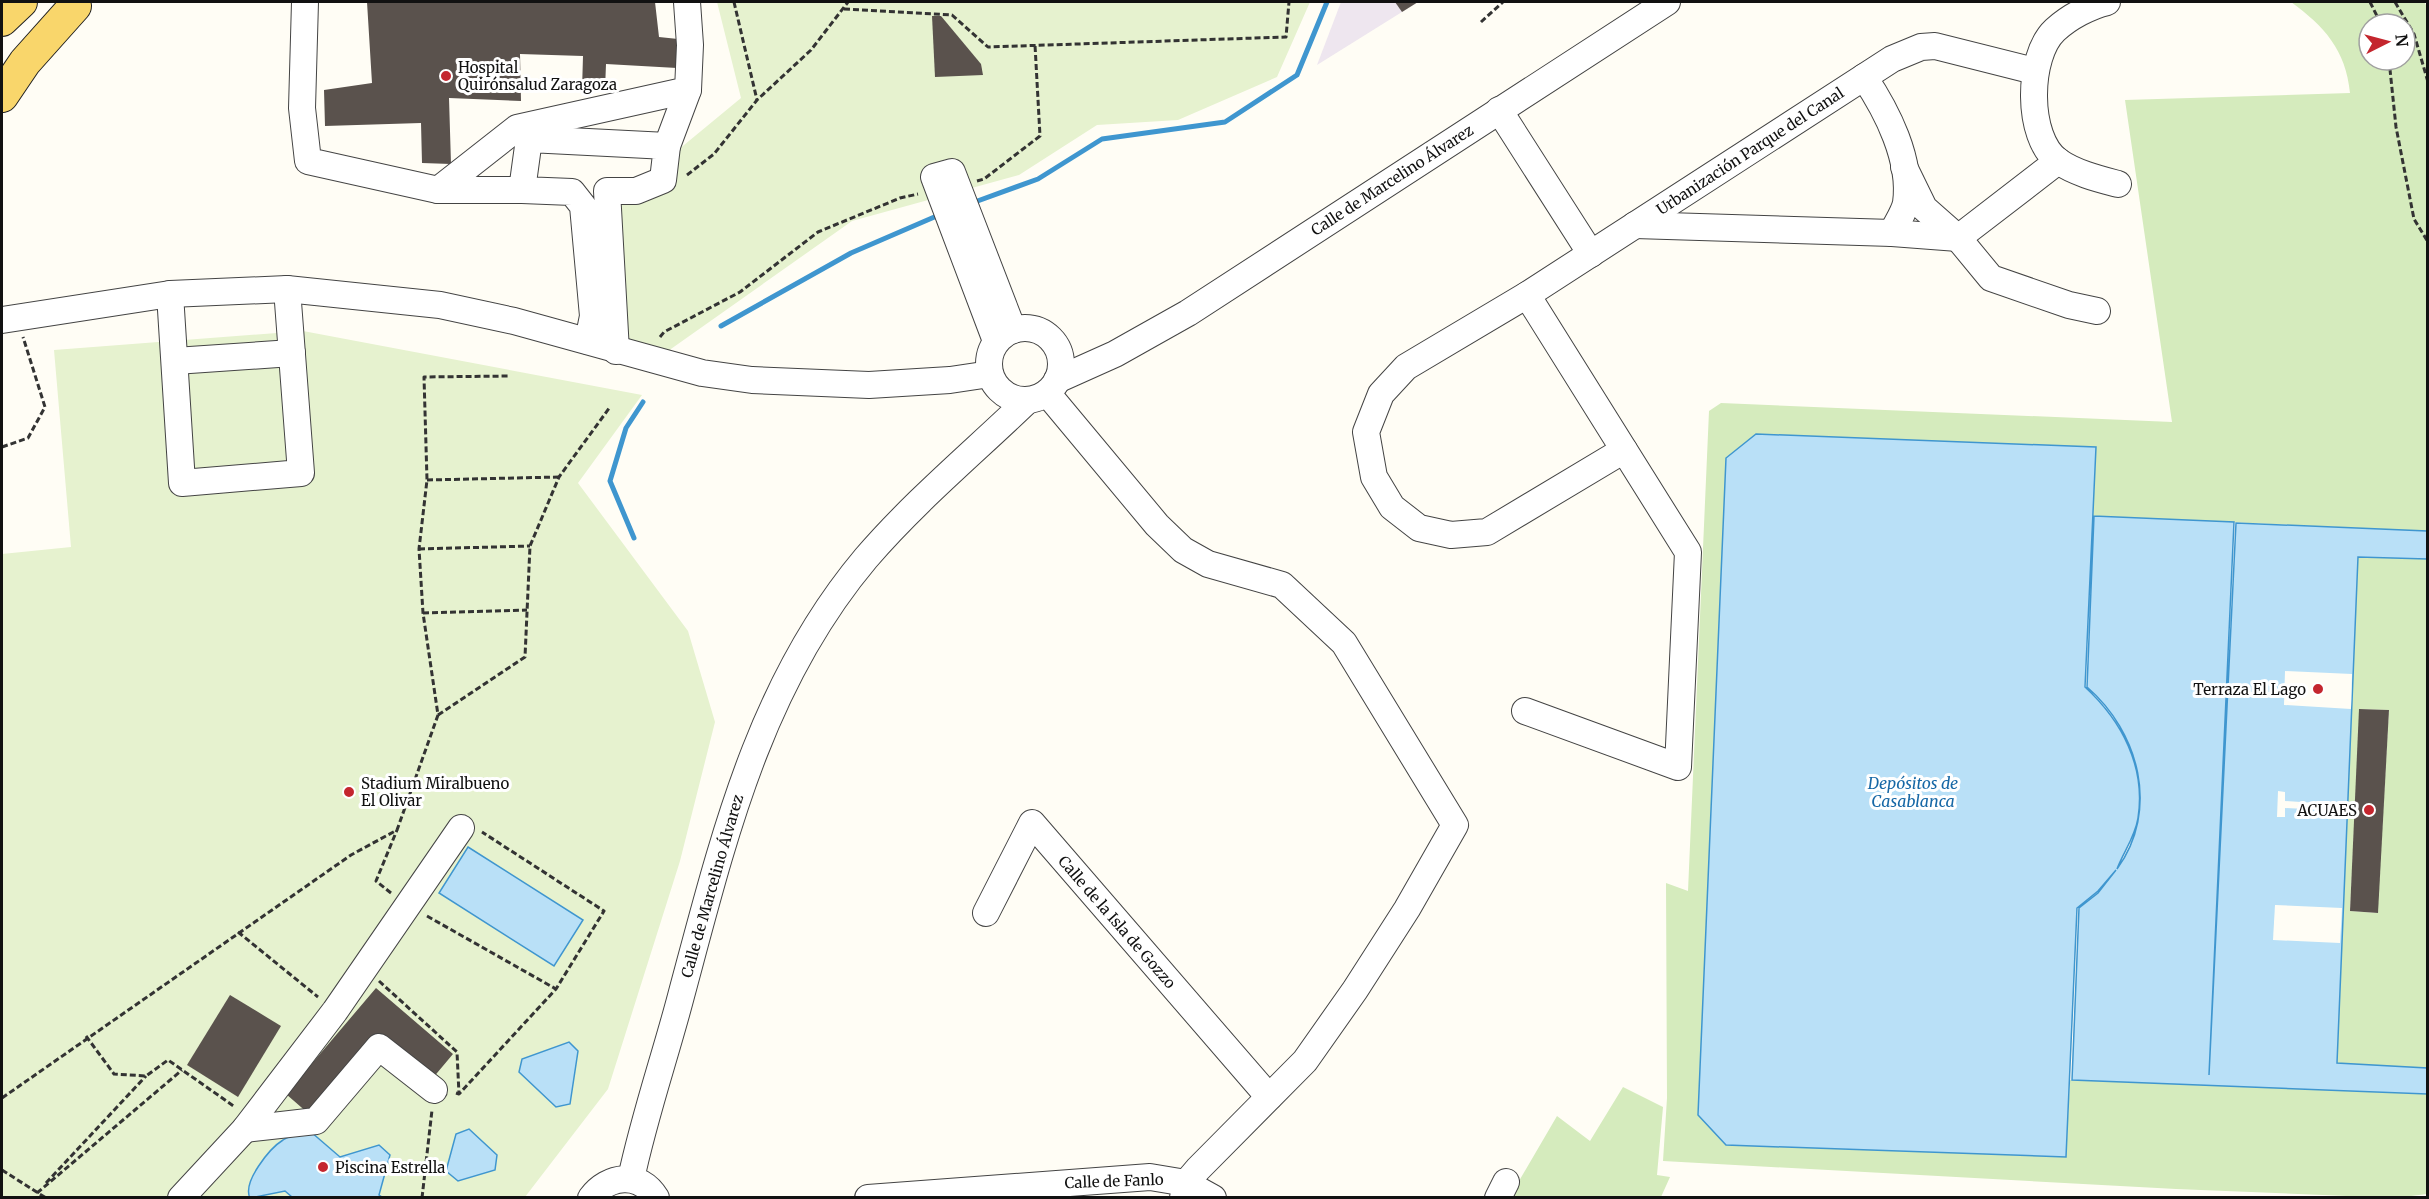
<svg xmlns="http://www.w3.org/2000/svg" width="2429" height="1199" font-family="Merriweather,serif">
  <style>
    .industrial { fill: #eee6ef }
    .green { fill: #d5ebbd; fill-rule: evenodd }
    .pitch { fill: #e6f2cf }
    .water { fill: #b9e0f7; stroke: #3f96cf; stroke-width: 1.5 }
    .pier { fill: #fffdf5 }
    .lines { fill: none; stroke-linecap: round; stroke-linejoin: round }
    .stream { stroke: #3f96cf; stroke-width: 5 }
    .building { fill: #5a524d }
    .minor-casing { stroke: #444; stroke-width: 28 }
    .major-casing { stroke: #222; stroke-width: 34 }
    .path { stroke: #333; stroke-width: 3; stroke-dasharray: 6 3; stroke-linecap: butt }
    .minor { stroke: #fff; stroke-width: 26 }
    .major { stroke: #f9d66b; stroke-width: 32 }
    .poi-dot { fill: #c4262e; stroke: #fff; stroke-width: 2 }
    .labels { text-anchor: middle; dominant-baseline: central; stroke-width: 6; stroke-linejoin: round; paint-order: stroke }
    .poi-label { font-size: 15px; fill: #111; stroke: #fff; text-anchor: start }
    .street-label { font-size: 15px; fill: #111; stroke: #fff }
    .water-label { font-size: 16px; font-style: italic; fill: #1768a6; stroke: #fff }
  </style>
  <rect width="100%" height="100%" fill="#fffdf5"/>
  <path class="industrial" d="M1341,2H1418L1317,65Z"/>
  <g class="green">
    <path d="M2291,2H2424L2428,8L2427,531L2093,516L2096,447L1726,458L1698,1115L1726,1145L2066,1157L2070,1080L2427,1094V1194L2395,1198L2176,1189L1663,1161L1667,1098L1666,883L1688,891L1709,411L1721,403L2172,422L2125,100L2350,93C2346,50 2324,26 2291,2ZM2369,24H2405V60H2369Z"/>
    <path d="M2358,557L2427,559V1068L2337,1064ZM2360,709L2389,710L2377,913L2350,911Z"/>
    <path d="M1623,1087L1663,1107L1657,1175L1670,1177L1661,1197L1509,1198L1557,1116L1590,1141Z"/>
  </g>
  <g class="pitch">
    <path d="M717,2H1310L1277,77L1178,120L1097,125L1019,175L852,221L644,368L617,359L609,207L741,98Z"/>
    <path d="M303,331L642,395L578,483L688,631L715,722L680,861L608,1089L525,1197H2V554L71,547L54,350Z"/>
  </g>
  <g class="water">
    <path d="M1756,434L2096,447L2085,687C2122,721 2146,767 2138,818C2135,837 2123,853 2117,869C2160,810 2139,732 2087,687L2094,516L2234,522L2209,1075L2236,523L2427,531V559L2358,557L2337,1063L2427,1068V1094L2072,1080L2079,908L2098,893L2116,870L2098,891L2077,908L2066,1157L1726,1145L1698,1115L1726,458Z"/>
    <path d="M468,847L583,920L554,966L439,893Z"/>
    <path d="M569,1042L578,1051L570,1104L556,1107L519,1072L522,1059Z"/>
    <path d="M469,1129L497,1155L495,1170L458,1181L446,1171L456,1134Z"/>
    <path d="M311,1132L340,1157L379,1145L390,1155L379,1195L382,1197H292L285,1191L250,1198C242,1182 270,1148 283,1140C290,1135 302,1134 311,1132Z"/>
  </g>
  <g class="pier">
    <path d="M2285,671L2352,674L2351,709L2284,705Z"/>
    <path d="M2278,791L2285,792V801L2346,805V811L2285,808V817H2277Z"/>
    <path d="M2275,905L2342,908L2340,943L2273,940Z"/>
  </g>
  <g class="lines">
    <g class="stream">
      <path d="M972,203L1038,179L1102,139L1225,122L1297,75L1327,2"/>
      <path d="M721,326L851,253L939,215"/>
      <path d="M634,538L610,481L626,428L643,402"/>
    </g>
  </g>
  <g class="building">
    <path d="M367,2H655L659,37L678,39L677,68L606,64L605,90H582L583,56L520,54L521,101L449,98L451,164L422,163L421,123L325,126L324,90L372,83Z"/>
    <path d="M1395,2H1418L1402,12Z"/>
    <path d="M932,16H941L981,64L983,75L935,77Z"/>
    <path d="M2359,709L2389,710L2378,913L2350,911Z"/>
    <path d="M376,988L453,1054L432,1079L379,1033L309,1114L286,1094Z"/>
    <path d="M230,995L281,1026L238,1097L187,1065Z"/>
  </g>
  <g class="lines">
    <g class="minor-casing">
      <g id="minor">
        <path d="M305,2L302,108L308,161L438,190L517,128L688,90L690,45L687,2"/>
        <path d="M2107,2C2090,6 2069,17 2055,30C2027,56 2026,138 2058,161C2075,173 2099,179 2118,184"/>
        <path d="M1864,77C1887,111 1912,160 1906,203C1904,213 1896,224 1892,233"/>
        <path d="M1499,110L1591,254"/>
        <path d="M667,146L688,90"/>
        <path d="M1904,167L1924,208L1958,238L1991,278L2069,305L2097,311"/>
        <path d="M438,190H522"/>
        <path d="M1635,225L1892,233L1958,238L2058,161"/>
        <path d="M170,294L182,483L301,473L287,289"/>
        <path d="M2,320L170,294L287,289L440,305L514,321L702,373L752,380L869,385L950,380L990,374"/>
        <circle cx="1025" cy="364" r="36"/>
        <path d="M588,341L593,316L583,206L572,192L522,190L529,139L667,146L663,180L636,191H607L616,351"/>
        <path d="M996,341L934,177L952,172L1013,330"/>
        <path d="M175,361L292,353"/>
        <path d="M1057,380L1115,354L1188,313L1667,2"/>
        <path d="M1047,393L1157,525L1183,550L1208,564L1282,585L1344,643L1455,825L1407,909L1355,990L1305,1061L1198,1169L1186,1183L1183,1198"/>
        <path d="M1624,450L1487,532L1451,535L1419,528L1392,507L1374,477L1366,432L1381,394L1406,367L1527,295L1892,59L1921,47L1935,46L2034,71"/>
        <path d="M1525,711L1678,767L1688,552L1527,295"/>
        <path d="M986,913L1032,823L1269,1097"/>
        <path d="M245,1129L316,1121L379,1047L434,1090"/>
        <path d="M631,1179C644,1117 665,1057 681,996C723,840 759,685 866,558C915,501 974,452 1028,400"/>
        <path d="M181,1198L245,1129L335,1011L461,828"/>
        <path d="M591,1198C608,1175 640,1171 656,1198"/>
        <path d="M868,1198L1150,1177L1186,1183L1213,1198"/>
        <path d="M1498,1198L1506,1182"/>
      </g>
    </g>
    <g class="major-casing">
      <g id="major">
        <path d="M2,20L21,2"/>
        <path d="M2,96L25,62L75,6"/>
      </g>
    </g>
    <g class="path">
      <path d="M734,2L757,100"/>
      <path d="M2370,2L2381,24"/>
      <path d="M2395,2L2414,34L2428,82"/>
      <path d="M844,9L952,15L988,47L1286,37L1289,2"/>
      <path d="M1481,22L1503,2"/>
      <path d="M2389,60L2396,127L2414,219L2428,242"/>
      <path d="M687,175L714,154L757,100L811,50L848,2"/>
      <path d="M977,181L984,179L1040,136L1035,45"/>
      <path d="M660,337L664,332L740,292L818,232L900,198L918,194"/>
      <path d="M2,447L28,438L45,407L23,337"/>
      <path d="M427,480L559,477"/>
      <path d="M419,549L530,546"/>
      <path d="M423,613L527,610"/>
      <path d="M438,715L525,657L530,546L559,477L610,407"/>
      <path d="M391,893L376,881L397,830"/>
      <path d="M427,916L556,989"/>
      <path d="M238,932L318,997"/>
      <path d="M379,981L457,1052L459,1094"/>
      <path d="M86,1036L114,1074L146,1076L168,1060L235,1107"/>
      <path d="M456,1093L459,1094L556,989L604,911L482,832"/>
      <path d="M2,1098L351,855L397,830L438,715L423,613L419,549L427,480L424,377L510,376"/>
      <path d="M2,1170L46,1198"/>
      <path d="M46,1183L146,1076"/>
      <path d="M37,1193L182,1070"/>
      <path d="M422,1198L432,1110"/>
    </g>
    <use href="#minor" class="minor"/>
    <use href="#major" class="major"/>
  </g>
  <g class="poi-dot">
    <circle cx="446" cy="76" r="6"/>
    <circle cx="2318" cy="689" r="6"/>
    <circle cx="349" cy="792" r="6"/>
    <circle cx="2369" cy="810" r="6"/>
    <circle cx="323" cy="1167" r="6"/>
  </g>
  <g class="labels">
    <g class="poi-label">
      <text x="458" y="67">Hospital<tspan x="458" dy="17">Quirónsalud Zaragoza</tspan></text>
      <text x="2306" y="689" text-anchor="end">Terraza El Lago</text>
      <text x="361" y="783">Stadium Miralbueno<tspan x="361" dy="17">El Olivar</tspan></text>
      <text x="2357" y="810" text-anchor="end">ACUAES</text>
      <text x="335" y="1167">Piscina Estrella</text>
    </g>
    <g class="street-label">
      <text transform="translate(1750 151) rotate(-33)">Urbanización Parque del Canal</text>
      <text transform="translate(1392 180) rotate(-33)">Calle de Marcelino Álvarez</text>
      <text transform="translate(712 886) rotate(-74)">Calle de Marcelino Álvarez</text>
      <text transform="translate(1117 922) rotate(49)">Calle de la Isla de Gozzo</text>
      <text transform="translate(1114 1181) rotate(-2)">Calle de Fanlo</text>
    </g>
    <g class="water-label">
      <text x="1913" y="783">Depósitos de<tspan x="1913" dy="18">Casablanca</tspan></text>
    </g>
  </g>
  <rect width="2429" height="1199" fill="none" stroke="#111111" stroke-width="6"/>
  <g transform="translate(2387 42) rotate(84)"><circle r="28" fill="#ffffff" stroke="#a0a0a0" stroke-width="1.5"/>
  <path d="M0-4.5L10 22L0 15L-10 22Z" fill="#c4262e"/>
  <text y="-9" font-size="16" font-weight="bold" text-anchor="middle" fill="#111111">N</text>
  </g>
</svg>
